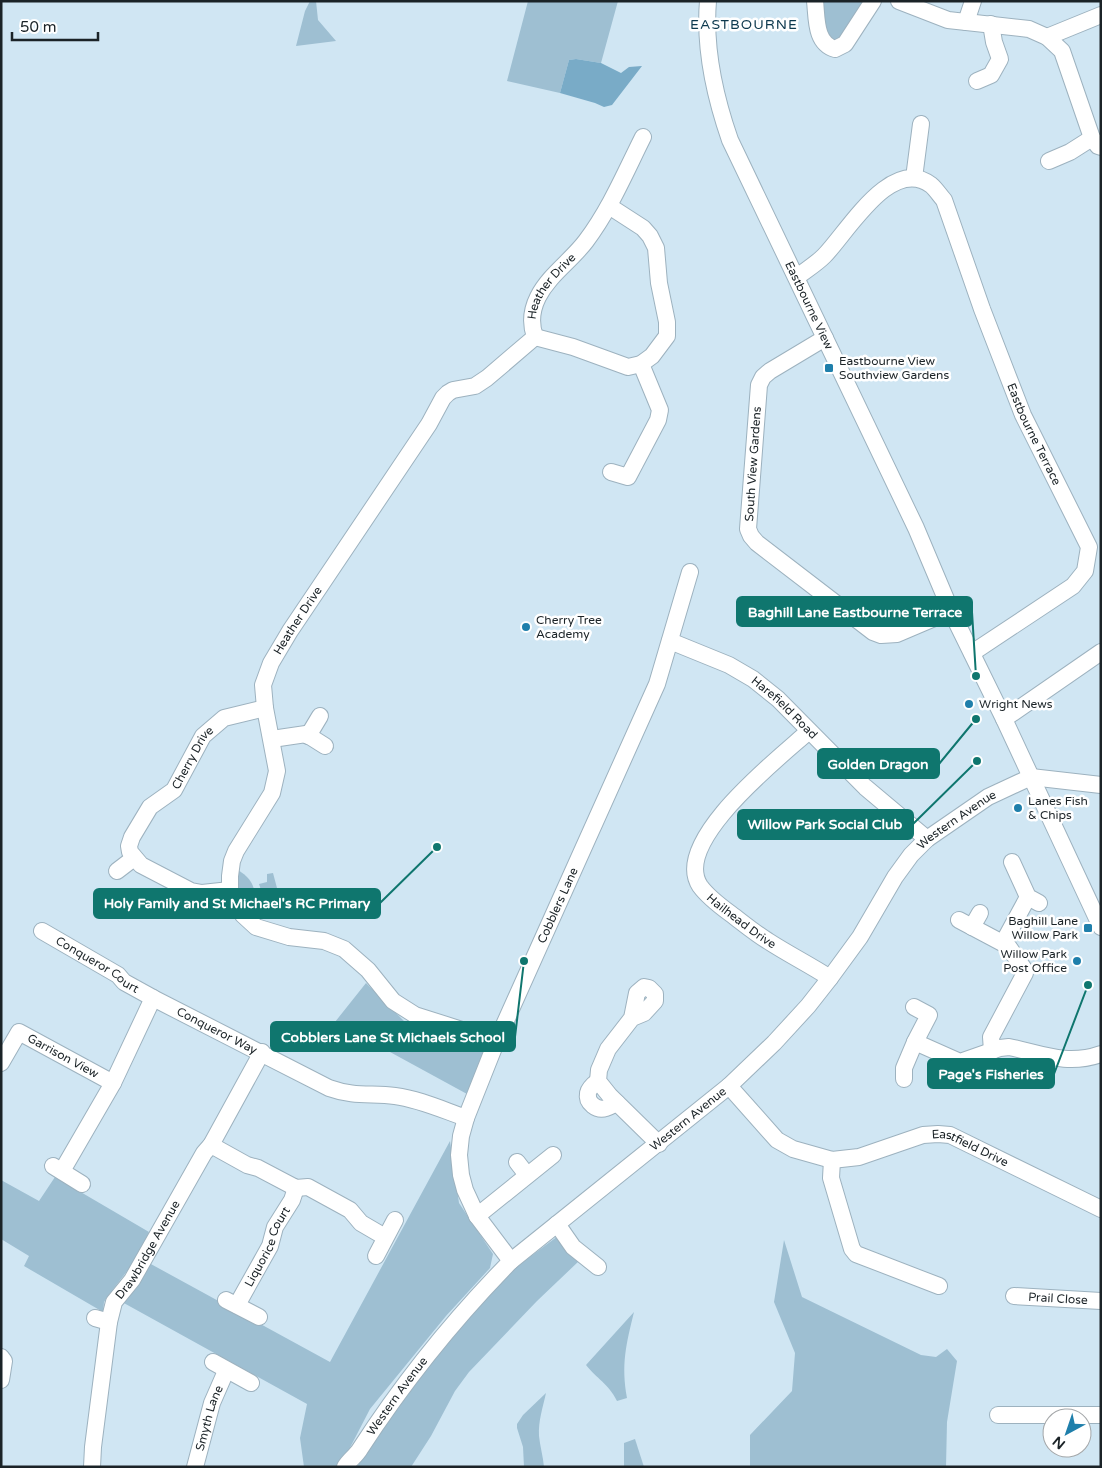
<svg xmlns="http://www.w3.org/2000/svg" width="1102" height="1468" font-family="'Varela Round',sans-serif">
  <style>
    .green { fill: #9ebfd2 }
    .forest { fill: #79abc7 }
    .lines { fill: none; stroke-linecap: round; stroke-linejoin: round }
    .minor-casing { stroke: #9db2bf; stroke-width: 18 }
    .minor { stroke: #fff; stroke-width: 16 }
    .poi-dot { fill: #1f7fab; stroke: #fff; stroke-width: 2 }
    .labels { text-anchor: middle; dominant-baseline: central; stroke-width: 5; stroke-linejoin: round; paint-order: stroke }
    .street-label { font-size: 12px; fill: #1b2327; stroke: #fff }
    .poi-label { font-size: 12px; fill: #1b2327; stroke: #fff; text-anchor: start }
    .neighbourhood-label { font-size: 14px; letter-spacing: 1px; fill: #0d394e; stroke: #fff }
    .leader { fill: none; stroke: #0f766e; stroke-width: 2 }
    .callout-dot { fill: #0f766e; stroke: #fff; stroke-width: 2 }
    .callout { fill: #0f766e; stroke: #0f766e; stroke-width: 2 }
    .callout-label { font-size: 14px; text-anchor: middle; font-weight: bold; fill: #fff }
  </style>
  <rect width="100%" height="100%" fill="#d0e6f3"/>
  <g class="green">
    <path d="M310,1H316L318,20L336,41L296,46L305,11Z"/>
    <path d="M528,1H618L601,63L576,59L569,60L560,93L507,81Z"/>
    <path d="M822,1L865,2L840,42H827Z"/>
    <path d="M237,870C257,879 258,900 254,919L237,893Z"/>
    <path d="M273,873L281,903L272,905L270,898L264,899L259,884L267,882V874Z"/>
    <path d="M366,983L404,1021L485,1049L467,1094L335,1022Z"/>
    <path d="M450,1141L459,1203L493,1254L490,1268L446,1316L370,1409L340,1467H304L300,1438L307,1404L122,1302L149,1263L330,1362Z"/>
    <path d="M55,1177L149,1232L138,1257L107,1297L104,1302L103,1312L24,1266L29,1256L1,1239V1180L39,1201Z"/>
    <path d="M558,1236L579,1261L537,1301L469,1372L455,1391L431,1436L411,1467H357L378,1433L434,1356L511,1271Z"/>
    <path d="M784,1240L802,1297L921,1355L936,1357L947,1349L957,1361L947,1422L946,1467H750V1435L792,1391L795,1353L774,1302Z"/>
    <path d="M634,1312C626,1345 621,1364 627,1398L617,1401C608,1383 597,1379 586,1365Z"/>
    <path d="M546,1393C543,1407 538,1421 539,1436C540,1446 543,1456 544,1467H524L523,1447L517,1428V1424L523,1415Z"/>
    <path d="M635,1439L644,1467H624V1443Z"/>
  </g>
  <path class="forest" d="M576,59L601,63L621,73L629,67L642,66L612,105L604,107L595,103L560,93L569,60Z"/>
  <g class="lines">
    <g class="minor-casing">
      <g id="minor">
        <path id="s1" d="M708,1C704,48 715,97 730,140L916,528L951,611L1004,719L1101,927"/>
        <path d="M815,1C817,19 815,43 835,49L845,44L873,1"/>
        <path d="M899,1L948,20L1029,29L1047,37L1062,51L1092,138L1098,146L1101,147"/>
        <path d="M966,22L973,1"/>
        <path d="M1047,37L1101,15"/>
        <path d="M977,81L991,75L1000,59L994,42L991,24"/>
        <path d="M1049,161L1070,152L1092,138"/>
        <path d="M914,178L921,124"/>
        <path id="s2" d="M797,277C806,270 816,264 824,256C847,233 891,155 931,185C936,189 940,196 944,200L982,309L1023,415L1089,547L1085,571L1073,586L972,653"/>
        <path d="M535,337L573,347L628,367L641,364L652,356L667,336V322L659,283L656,248L650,236L643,228L609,206"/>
        <path d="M825,338L770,371L763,377L759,385L748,529L751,536L757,543L873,632L881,635L897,634L951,611"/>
        <path d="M611,472L628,477L658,420L660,410L641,364"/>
        <path id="s3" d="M670,641L729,665L753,679L778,699L865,787L927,839"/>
        <path d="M1004,719L1101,652"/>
        <path id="s4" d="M809,731C779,758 671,842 700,886C708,897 720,906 731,914C743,923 755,933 768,941C788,954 810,965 830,978"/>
        <path d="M308,736L320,716"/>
        <path d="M272,739L306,734L325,746"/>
        <path d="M1012,862L1028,897L1039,903"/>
        <path d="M117,871L134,858"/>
        <path id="s5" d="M230,890L202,893L191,891L141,865L130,852L129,846L132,837L150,807L174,790L203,736L224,718L265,708"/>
        <path d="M959,920L1008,946L1024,969L1025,973L991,1037L992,1051"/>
        <path d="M972,927L980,913"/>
        <path id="s6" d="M42,931L118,975L124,982L153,998L329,1088C354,1097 371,1093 395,1096C419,1099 443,1110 466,1118"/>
        <path d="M1003,943L1028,897"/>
        <path d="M914,1007L929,1015L915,1042"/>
        <path d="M632,1018L644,1013L655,1001V994L649,988L644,987L637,993L632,1018L608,1049L599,1070L598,1081L610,1096L659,1144"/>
        <path id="s7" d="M495,1045L462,1030L415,1015L393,1001L368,970L344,949L324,941L289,937L256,927L243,915L230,890V876L232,861L236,851L272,793L277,771L265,708L263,685L271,663L290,631L429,424L443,398L448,393L453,390L475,386L487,378L535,337C530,323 531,311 538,297C549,275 571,261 586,241C610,209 625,173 643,137"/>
        <path id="s8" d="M1,1063L19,1032L113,1083"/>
        <path d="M904,1079V1068L915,1042L960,1062L1000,1048L1009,1047C1042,1054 1067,1066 1101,1054"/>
        <path d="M598,1081C594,1084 589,1088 588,1093C586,1103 597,1111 606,1108C610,1107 614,1104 617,1103"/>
        <path id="s9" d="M729,1086L777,1140L793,1149L832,1160L859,1157L923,1135L938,1134L950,1135L1101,1209"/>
        <path d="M211,1145L247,1165L258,1168L296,1188L308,1187L350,1210L361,1223L385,1237"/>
        <path d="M832,1160L831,1178L852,1249L856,1254L939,1286"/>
        <path d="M517,1162L527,1175"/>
        <path d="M53,1166L82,1184"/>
        <path d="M62,1171L113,1083L153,998"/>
        <path d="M477,1216L553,1155"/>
        <path d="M557,1224L573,1247L598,1267"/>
        <path d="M376,1256L395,1220"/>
        <path id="s10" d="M511,1261L477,1216L465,1190L461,1175L459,1155L461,1136L466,1118L495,1045L657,684L690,572"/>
        <path id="s11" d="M1014,1296L1101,1301"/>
        <path d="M226,1300L259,1317"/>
        <path id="s12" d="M237,1305L270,1246L275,1227L292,1200L296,1188"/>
        <path d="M95,1318L109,1322"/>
        <path d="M1,1357L4,1361L1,1380"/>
        <path d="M213,1362L251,1383"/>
        <path d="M998,1415H1101"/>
        <path id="s13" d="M92,1467L93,1447L109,1322L114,1302L132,1280L204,1153L211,1145L262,1052"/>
        <path id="s14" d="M195,1467L212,1403L226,1371"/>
        <path id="s15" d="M345,1467C349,1460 356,1456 360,1449C404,1381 454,1319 511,1261L729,1086L774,1043L808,1006L830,978L860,937L895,877L911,855L927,839L988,797L1031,777L1101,785"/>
      </g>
    </g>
    <use href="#minor" class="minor"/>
  </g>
  <g class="poi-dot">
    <rect x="824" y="363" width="10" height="10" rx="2.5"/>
    <circle cx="526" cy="627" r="5"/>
    <circle cx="969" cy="704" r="5"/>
    <circle cx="1018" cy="808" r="5"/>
    <rect x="1083" y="923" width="10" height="10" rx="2.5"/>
    <circle cx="1077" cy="961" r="5"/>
  </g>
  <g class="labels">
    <g class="street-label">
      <text stroke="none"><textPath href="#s7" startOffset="1048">Heather Drive</textPath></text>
      <text stroke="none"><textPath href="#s1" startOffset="325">Eastbourne View</textPath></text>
      <text stroke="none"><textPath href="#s2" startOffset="446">Eastbourne Terrace</textPath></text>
      <text transform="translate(753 464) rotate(-86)">South View Gardens</text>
      <text stroke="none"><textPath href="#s7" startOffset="612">Heather Drive</textPath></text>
      <text stroke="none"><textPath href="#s3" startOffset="134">Harefield Road</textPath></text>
      <text stroke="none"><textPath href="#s5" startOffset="230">Cherry Drive</textPath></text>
      <text stroke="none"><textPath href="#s15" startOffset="898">Western Avenue</textPath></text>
      <text stroke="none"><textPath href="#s10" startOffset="390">Cobblers Lane</textPath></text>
      <text stroke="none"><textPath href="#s4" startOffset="255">Hailhead Drive</textPath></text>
      <text stroke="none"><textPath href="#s6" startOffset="65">Conqueror Court</textPath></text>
      <text stroke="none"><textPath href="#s6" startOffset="202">Conqueror Way</textPath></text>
      <text stroke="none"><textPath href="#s8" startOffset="86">Garrison View</textPath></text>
      <text stroke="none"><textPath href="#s15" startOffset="492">Western Avenue</textPath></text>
      <text stroke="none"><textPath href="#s9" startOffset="276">Eastfield Drive</textPath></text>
      <text stroke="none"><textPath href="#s12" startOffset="66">Liquorice Court</textPath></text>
      <text stroke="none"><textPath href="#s13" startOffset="229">Drawbridge Avenue</textPath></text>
      <text stroke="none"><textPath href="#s11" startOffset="44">Prail Close</textPath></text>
      <text stroke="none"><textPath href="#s15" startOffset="88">Western Avenue</textPath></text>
      <text stroke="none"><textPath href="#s14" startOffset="51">Smyth Lane</textPath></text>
    </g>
    <g class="poi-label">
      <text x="839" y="361">Eastbourne View<tspan x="839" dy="14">Southview Gardens</tspan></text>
      <text x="536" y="620">Cherry Tree<tspan x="536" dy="14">Academy</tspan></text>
      <text x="979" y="704">Wright News</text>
      <text x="1028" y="801">Lanes Fish<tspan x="1028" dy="14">&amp; Chips</tspan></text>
      <text x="1078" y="921" text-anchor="end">Baghill Lane<tspan x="1078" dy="14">Willow Park</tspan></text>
      <text x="1067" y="954" text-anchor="end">Willow Park<tspan x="1067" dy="14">Post Office</tspan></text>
    </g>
    <g class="neighbourhood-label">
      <text x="744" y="24">EASTBOURNE</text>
    </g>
  </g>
  <path class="leader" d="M976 676L972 612M976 719L939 764M977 761L913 824M437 847L380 903M524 961L515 1037M1088 985L1054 1074"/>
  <g class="callout-dot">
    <circle cx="976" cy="676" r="5"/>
    <circle cx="976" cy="719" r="5"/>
    <circle cx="977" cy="761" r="5"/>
    <circle cx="437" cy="847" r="5"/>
    <circle cx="524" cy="961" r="5"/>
    <circle cx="1088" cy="985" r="5"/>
  </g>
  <g class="callout">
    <rect x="737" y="597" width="235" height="29" rx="5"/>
    <rect x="818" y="749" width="121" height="29" rx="5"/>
    <rect x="738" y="810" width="175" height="29" rx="5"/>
    <rect x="94" y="889" width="286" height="29" rx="5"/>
    <rect x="271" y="1022" width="244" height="29" rx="5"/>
    <rect x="928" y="1059" width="126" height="29" rx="5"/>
  </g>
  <g class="callout-label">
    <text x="855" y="617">Baghill Lane Eastbourne Terrace</text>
    <text x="878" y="769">Golden Dragon</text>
    <text x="825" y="829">Willow Park Social Club</text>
    <text x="237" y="908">Holy Family and St Michael's RC Primary</text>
    <text x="393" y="1042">Cobblers Lane St Michaels School</text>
    <text x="991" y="1079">Page's Fisheries</text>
  </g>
  <rect width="1102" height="1468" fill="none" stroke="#1b2327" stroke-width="5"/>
  <g transform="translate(1067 1433) rotate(220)"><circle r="24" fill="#ffffff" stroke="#a4a7a9"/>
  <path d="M0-4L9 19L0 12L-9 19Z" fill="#1f7fab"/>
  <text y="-8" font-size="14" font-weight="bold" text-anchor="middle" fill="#1b2327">N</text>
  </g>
  <path d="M12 32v8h86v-8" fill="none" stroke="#1b2327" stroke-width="2.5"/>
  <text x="20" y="32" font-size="15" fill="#1b2327" stroke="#ffffff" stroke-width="4" paint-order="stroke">50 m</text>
</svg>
